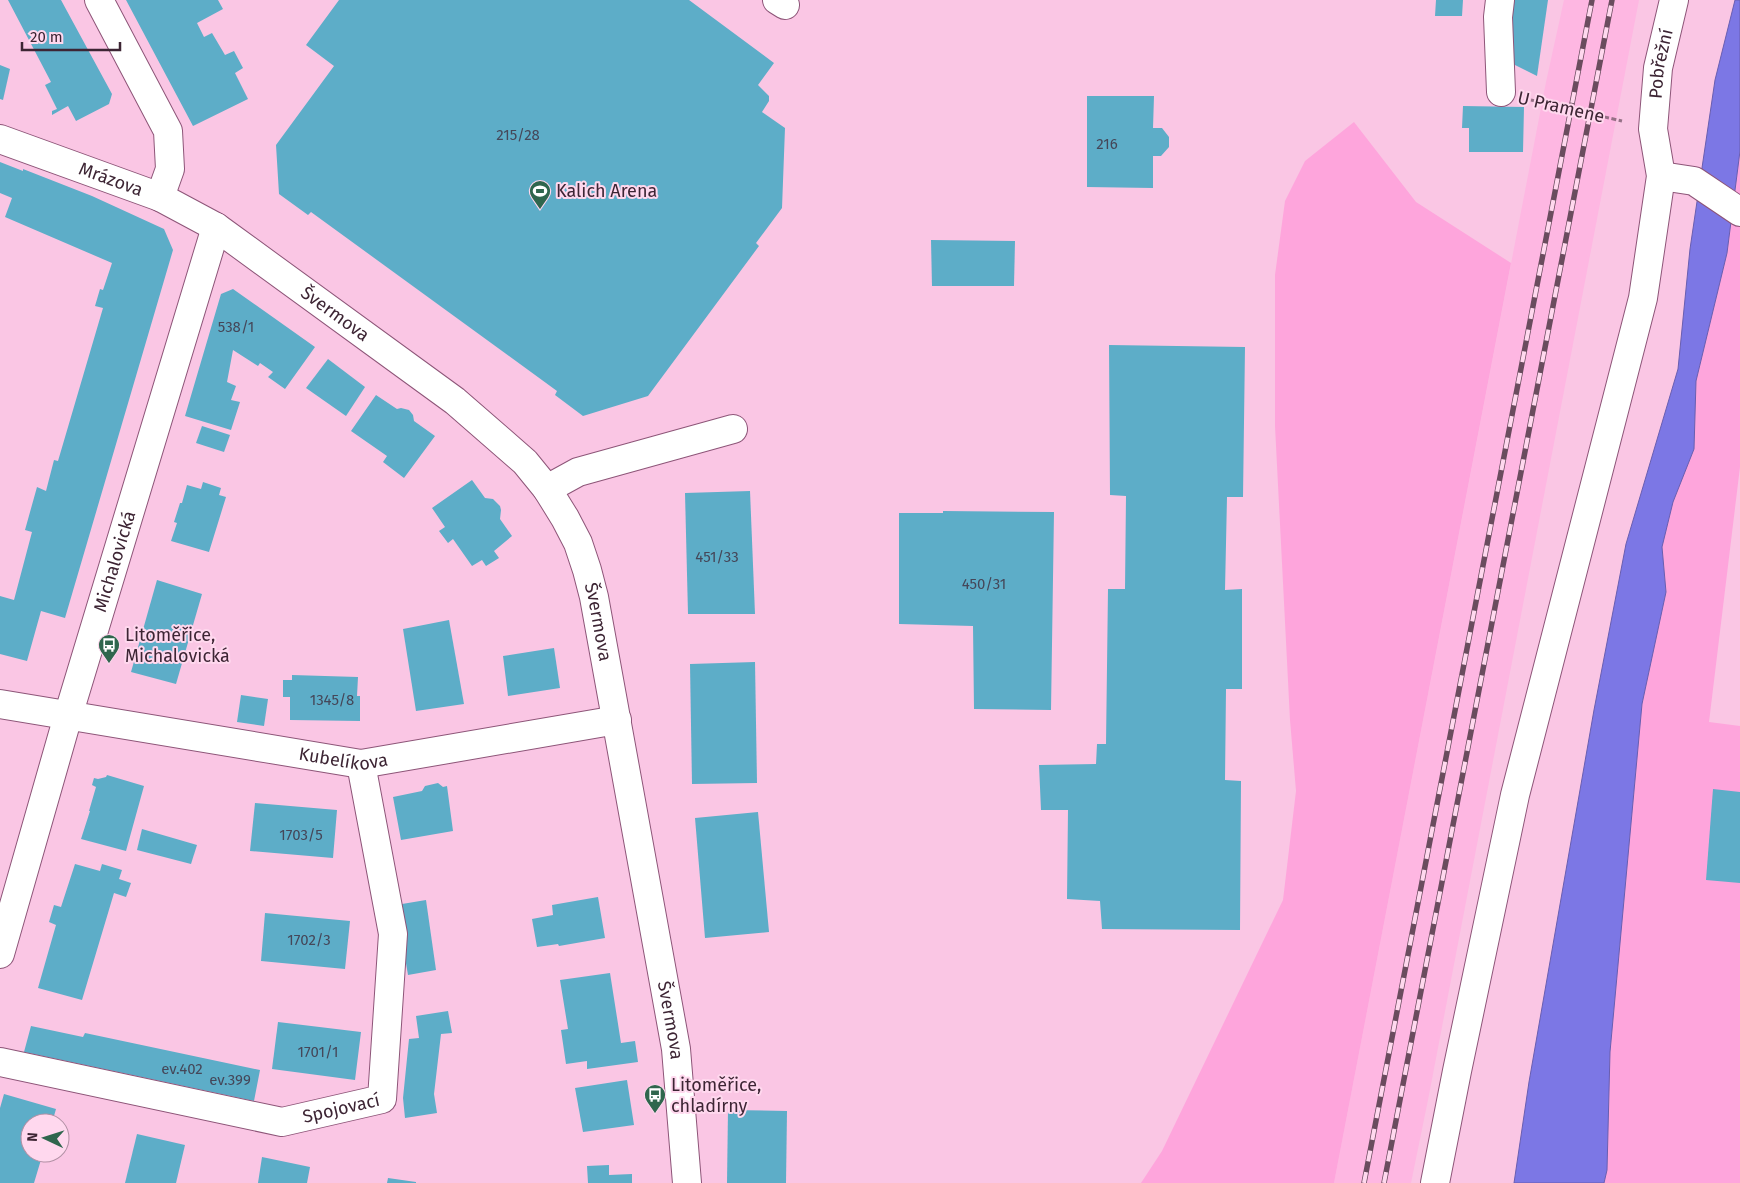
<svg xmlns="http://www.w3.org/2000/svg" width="1740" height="1183" font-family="'Fira Sans',sans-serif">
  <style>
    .built { fill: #feb7e2 }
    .green { fill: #fea5dc }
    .water { fill: #7c77e5; stroke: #695eb0 }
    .building { fill: #5dadc8 }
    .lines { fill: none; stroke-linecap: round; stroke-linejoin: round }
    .minor-casing { stroke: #8d5578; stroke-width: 30 }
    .major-casing { stroke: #8d5578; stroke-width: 30 }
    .path { stroke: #967187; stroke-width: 3; stroke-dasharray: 5 2.5; stroke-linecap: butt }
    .minor { stroke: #fff; stroke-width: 28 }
    .major { stroke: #fff; stroke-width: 28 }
    .rail-casing { stroke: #6a4c5e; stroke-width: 5.5 }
    .rail { stroke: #ffd8ee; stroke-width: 4; stroke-dasharray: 11; stroke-linecap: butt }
    .labels { text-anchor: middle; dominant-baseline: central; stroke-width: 4; stroke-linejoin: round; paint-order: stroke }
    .number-label { font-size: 15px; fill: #454759 }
    .street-label { font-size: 18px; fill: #3d2534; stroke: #ffd8ee }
    .poi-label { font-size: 18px; fill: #3d2534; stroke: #ffd8ee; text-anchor: start }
  </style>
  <rect width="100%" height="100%" fill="#fac6e4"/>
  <path class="built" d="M1564,0H1639L1428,1100L1411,1183H1334L1546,82Z"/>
  <g class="green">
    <path d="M1354,122L1416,202L1511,263L1334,1183H1141L1162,1151L1283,900L1296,791L1290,720L1275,426V275L1285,201L1305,161Z"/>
    <path d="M1740,151V467L1709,722L1740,726V1183H1604L1607,1170L1610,1052L1642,704L1666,592L1662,547L1673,502L1694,449L1696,381L1727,253Z"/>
  </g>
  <path class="water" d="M1735,0H1740V151L1727,253L1696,381L1694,449L1673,502L1662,547L1666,592L1642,704L1610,1052L1607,1170L1604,1183H1514L1529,1082L1594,710L1626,544L1678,369L1690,249L1715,80Z"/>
  <g class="building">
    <path d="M8,0H61L112,94L109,104L76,121L68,106L52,115V111L57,109L45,85L51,82Z"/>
    <path d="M126,0H218L223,9L197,23L204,37L212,33L225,55L234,51L243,68L235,73L248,99L193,126Z"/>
    <path d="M339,0H689L774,63L758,85L769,96V101L762,112L785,128L782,208L756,243L759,246L648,396L583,416L555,395L557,391L311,212L308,215L279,194L276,145L334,66L306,45Z"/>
    <path d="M1436,0H1463L1462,16H1435Z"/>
    <path d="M1511,0H1548L1537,76L1503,59Z"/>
    <path d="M0,65L10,69L3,100L0,99Z"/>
    <path d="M1087,96H1154L1153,128H1162L1169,137V147L1161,156H1153V188L1087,187Z"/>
    <path d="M1463,106L1524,107L1523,152H1469V128H1462Z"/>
    <path d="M0,162L23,171V169L92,196L164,229L173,250L65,618L41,611L27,661L0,654V596L14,600L32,532L25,530L37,487L46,491L54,460L58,461L103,308L95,306L100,289L103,290L112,263L5,217L12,198L0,193Z"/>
    <path d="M931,240L1015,241L1014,286H932Z"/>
    <path d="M233,289L315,347L285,389L268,377L273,372L260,363L258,366L233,350L227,382L236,386L231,400L240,402L231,430L185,416L221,294Z"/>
    <path d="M1109,345L1245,347L1243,497H1227L1225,590L1242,589V689H1226L1225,780L1241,781L1240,930L1102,929L1100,901L1067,899L1068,810H1041L1039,765L1096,764L1097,744H1106L1108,589H1125L1126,496L1110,495Z"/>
    <path d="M328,359L365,387L346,416L306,388Z"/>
    <path d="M376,395L397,409L401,408L409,410L413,415L414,421L435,436L404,478L383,462L387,456L351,431Z"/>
    <path d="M202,426L230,435L224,452L196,443Z"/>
    <path d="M472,480L485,498L493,499L500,506L501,510L500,519L512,536L494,551L499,558L486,566L482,560L472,566L453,539L448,543L439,531L445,527L432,508Z"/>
    <path d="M203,482L221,488L219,495L226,497L209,552L171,541L177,523L174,522L180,503H182L187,485L201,489Z"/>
    <path d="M750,491L755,614H688L685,493Z"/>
    <path d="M943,511L1054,512L1051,710L974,709L973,626L899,624V513H943Z"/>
    <path d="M157,580L202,594L176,684L131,672Z"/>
    <path d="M449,620L464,704L416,711L403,629Z"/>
    <path d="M554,648L560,688L508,696L503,656Z"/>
    <path d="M755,662L757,783L692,784L690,664Z"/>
    <path d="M292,675L358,677L357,696H360V721L290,720V697H283V680H292Z"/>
    <path d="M241,695L268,699L264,726L237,722Z"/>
    <path d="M107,775L144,786L126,851L81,839L90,811H89L96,787L92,785L94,778L98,779L106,777Z"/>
    <path d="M438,783L443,787L447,786L453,831L401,840L393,797L422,791L425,786Z"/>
    <path d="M1713,789L1740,792V883L1706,880Z"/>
    <path d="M255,803L337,810L333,858L250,851Z"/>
    <path d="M758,812L769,932L705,938L695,818Z"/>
    <path d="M142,829L197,845L191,864L137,850Z"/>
    <path d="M75,864L100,871L102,864L122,870L119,879L131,883L126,897L114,893L82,1000L38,988L56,925L49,922L54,905L61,907Z"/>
    <path d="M598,897L605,938L559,946L558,944L537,947L532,919L553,915L552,905Z"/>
    <path d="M426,900L436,970L408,975L396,905Z"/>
    <path d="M265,913L350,921L345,969L261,961Z"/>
    <path d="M610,973L621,1043L635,1041L638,1062L587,1069V1061L566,1064L561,1030L568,1029L560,980Z"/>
    <path d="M448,1011L452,1033L441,1034L434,1094L437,1113L405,1118L403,1098L409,1039L419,1038L416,1016Z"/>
    <path d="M278,1022L361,1032L355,1080L272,1069Z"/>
    <path d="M31,1026L83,1037L85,1033L260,1070L254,1101L24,1052Z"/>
    <path d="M627,1080L634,1125L583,1132L575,1088Z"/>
    <path d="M4,1094L56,1109L52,1123H30V1153H43L34,1183H0V1108Z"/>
    <path d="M728,1110L787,1111L786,1183H727Z"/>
    <path d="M137,1134L185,1145L176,1183H125Z"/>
    <path d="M262,1157L310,1167L307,1183H258Z"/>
    <path d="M609,1165V1175L632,1174V1183H588L587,1166Z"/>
    <path d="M388,1178L416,1182V1183H387Z"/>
  </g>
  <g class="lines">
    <g class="minor-casing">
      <g id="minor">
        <path d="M99,0L168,131L170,169L160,197"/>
        <path d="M777,0L785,5"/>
        <path d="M1500,0L1498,17L1501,92"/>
        <path d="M1661,176L1694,181L1740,212"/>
        <path d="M547,489L578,472L733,429"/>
        <path id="s1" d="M0,704L361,764L617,720"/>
        <path id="s2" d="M0,954L68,716L216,227"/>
        <path id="s3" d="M0,1062L282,1122L382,1099L393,934L361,764"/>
        <path id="s4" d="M1435,1183L1457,1071L1515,795L1643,298L1661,176L1653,129L1658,68L1674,0"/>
      </g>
    </g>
    <g class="major-casing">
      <g id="major">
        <path id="s5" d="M0,139L160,197L216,227L455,401L525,462L547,489L565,518L578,543L587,570L594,597L676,1049L687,1183"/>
      </g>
    </g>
    <path class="path" d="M1531,100L1622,121"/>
    <use href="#minor" class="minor"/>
    <use href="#major" class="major"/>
    <g class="rail-casing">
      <g id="rail">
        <path d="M1364,1183L1592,0"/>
        <path d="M1384,1183L1612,0"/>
      </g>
    </g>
    <use href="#rail" class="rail"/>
  </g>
  <defs>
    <g id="stadium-pin" transform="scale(1.125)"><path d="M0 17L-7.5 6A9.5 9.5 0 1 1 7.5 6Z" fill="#2f664d" stroke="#ffd8ee"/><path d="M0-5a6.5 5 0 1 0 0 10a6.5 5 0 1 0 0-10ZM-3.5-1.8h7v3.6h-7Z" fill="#fff"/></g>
    <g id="bus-pin" transform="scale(1.125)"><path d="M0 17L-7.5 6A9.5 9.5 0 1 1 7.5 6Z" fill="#2f664d" stroke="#ffd8ee"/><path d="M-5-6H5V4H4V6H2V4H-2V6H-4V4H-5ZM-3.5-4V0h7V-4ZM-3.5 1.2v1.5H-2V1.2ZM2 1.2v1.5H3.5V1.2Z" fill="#fff"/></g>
  </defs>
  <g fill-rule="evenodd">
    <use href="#stadium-pin" x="540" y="191"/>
    <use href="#bus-pin" x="109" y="645"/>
    <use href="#bus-pin" x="655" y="1095"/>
  </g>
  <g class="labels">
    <g class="number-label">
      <text x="518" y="135">215/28</text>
      <text x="1107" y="144">216</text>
      <text x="236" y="327">538/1</text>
      <text x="717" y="557">451/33</text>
      <text x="984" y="584">450/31</text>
      <text x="332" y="700">1345/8</text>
      <text x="301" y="835">1703/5</text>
      <text x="309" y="940">1702/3</text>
      <text x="318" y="1052">1701/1</text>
      <text x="182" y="1069">ev.402</text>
      <text x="230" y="1080">ev.399</text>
    </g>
    <g class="street-label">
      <text stroke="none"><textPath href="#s4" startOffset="1146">Pobřežní</textPath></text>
      <text transform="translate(1561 107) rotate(13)">U Pramene</text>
      <text stroke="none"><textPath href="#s5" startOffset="118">Mrázova</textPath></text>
      <text stroke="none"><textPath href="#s5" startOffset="381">Švermova</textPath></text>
      <text stroke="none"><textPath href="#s2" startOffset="409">Michalovická</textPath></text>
      <text stroke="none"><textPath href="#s5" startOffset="801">Švermova</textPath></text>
      <text stroke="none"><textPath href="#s1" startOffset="348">Kubelíkova</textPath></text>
      <text stroke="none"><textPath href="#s5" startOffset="1206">Švermova</textPath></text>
      <text stroke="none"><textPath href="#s3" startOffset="349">Spojovací</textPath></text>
    </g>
    <g class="poi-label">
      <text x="556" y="191">Kalich Arena</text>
      <text x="125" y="635">Litoměřice,<tspan x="125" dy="21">Michalovická</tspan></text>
      <text x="671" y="1085">Litoměřice,<tspan x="671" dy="21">chladírny</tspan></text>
    </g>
  </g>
  <g transform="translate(45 1138) rotate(274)"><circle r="24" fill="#ffd8ee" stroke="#b190a4"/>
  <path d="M0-4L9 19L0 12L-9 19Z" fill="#2f664d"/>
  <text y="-8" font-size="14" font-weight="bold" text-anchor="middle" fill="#3d2534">N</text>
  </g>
  <path d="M22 42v8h98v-8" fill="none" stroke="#3d2534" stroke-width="2.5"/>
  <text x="30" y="42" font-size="15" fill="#3d2534" stroke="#ffd8ee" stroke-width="4" paint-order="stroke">20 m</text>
</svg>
